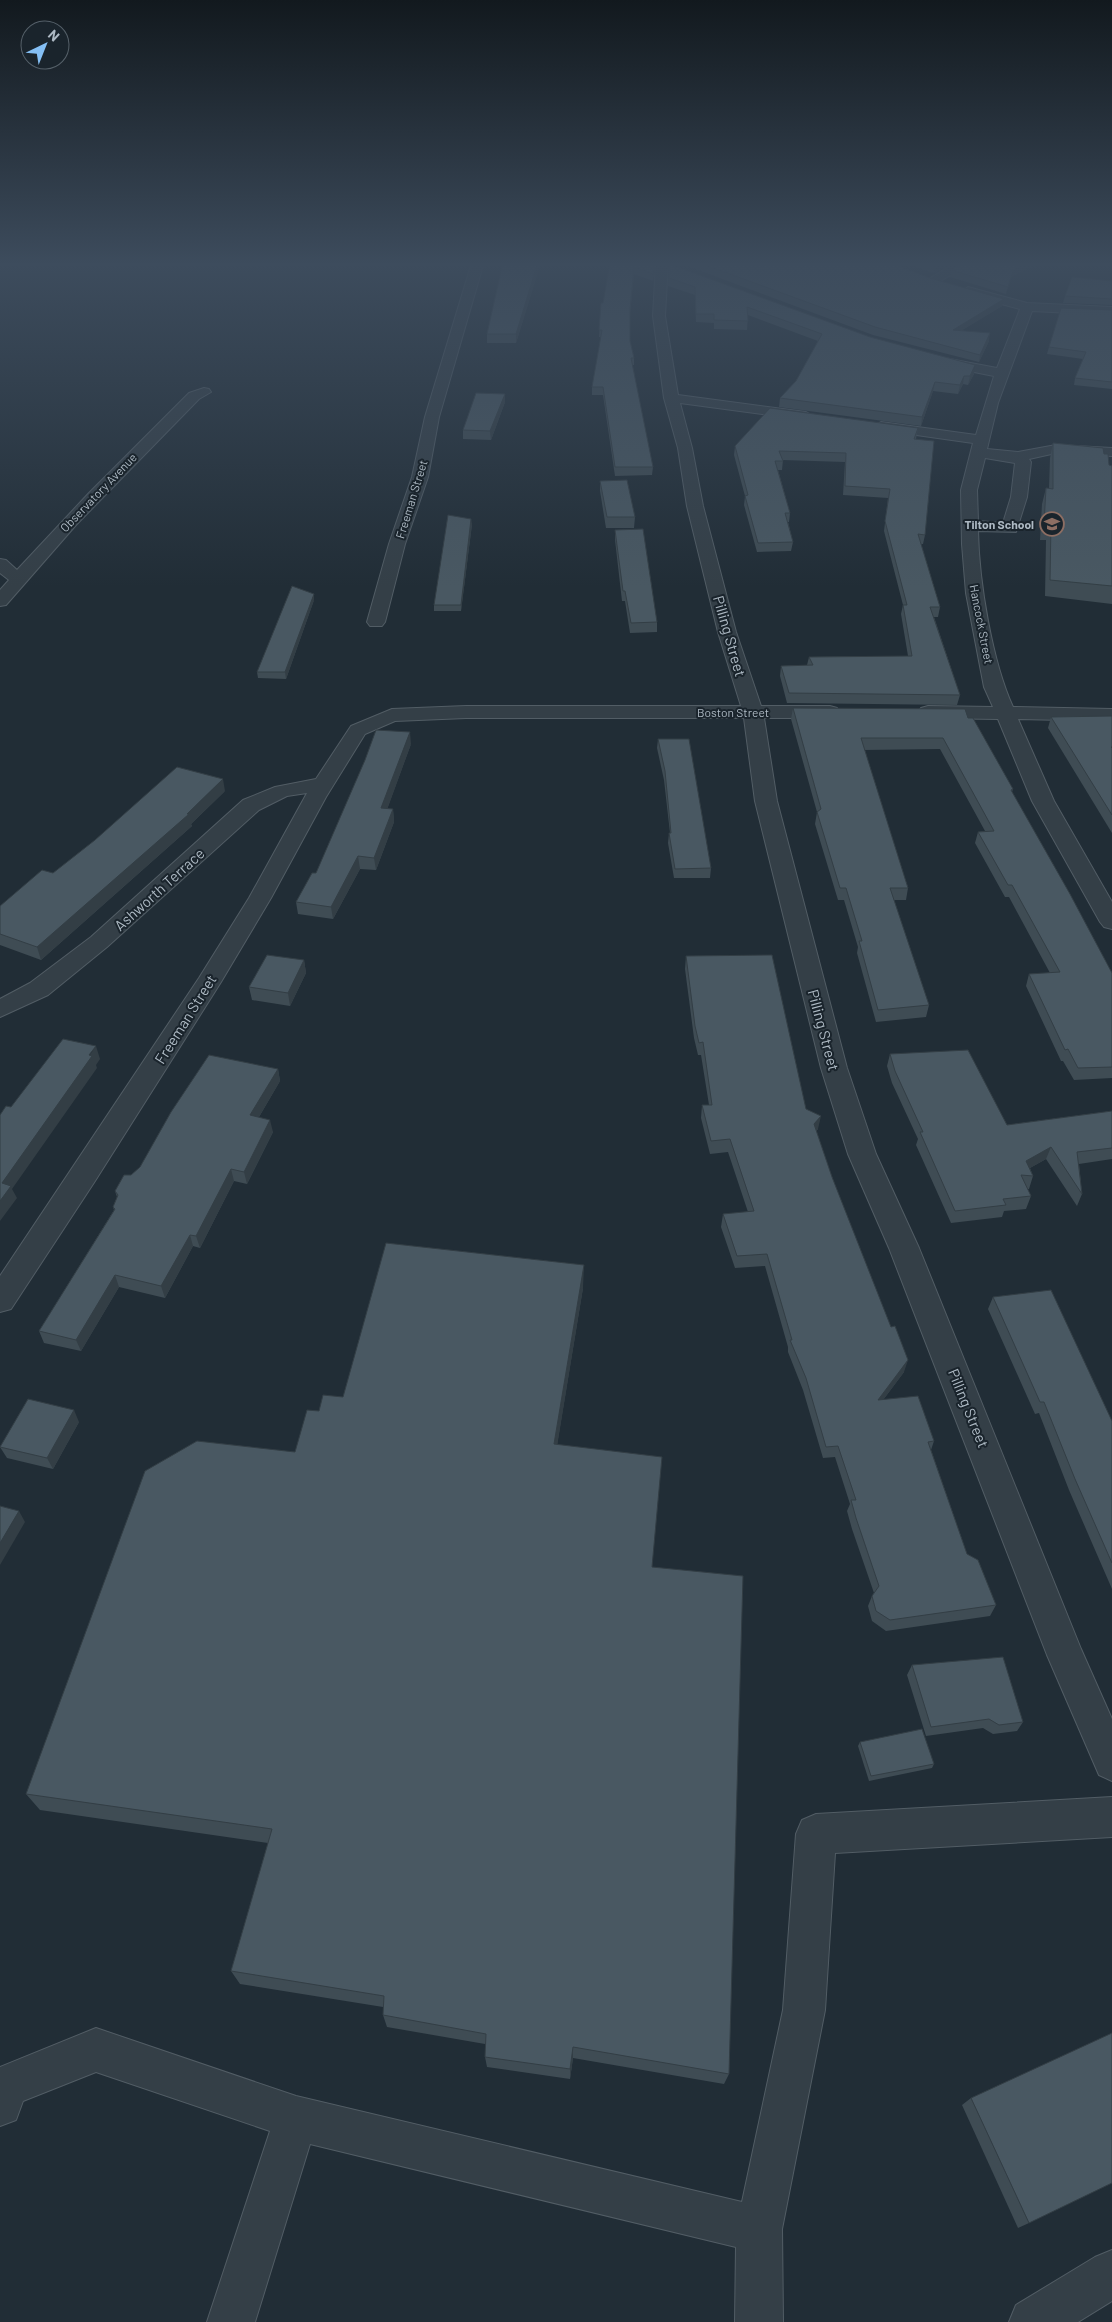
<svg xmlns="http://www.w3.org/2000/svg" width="1112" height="2322" font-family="Barlow,sans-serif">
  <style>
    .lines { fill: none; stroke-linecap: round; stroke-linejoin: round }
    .minor-casing { stroke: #525d65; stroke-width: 2 }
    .minor { fill: #343f47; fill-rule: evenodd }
    .wall { fill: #3f4c54 }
    .shaded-wall { fill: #333e45 }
    .building { fill: #495862; stroke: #333e45 }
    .labels { text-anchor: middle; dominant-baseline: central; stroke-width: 4; stroke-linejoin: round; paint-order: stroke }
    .far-street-label { font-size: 12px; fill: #aebac4; stroke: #1a242c }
    .far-poi-label { font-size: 12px; font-weight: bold; fill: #aebac4; stroke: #1a242c; text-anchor: end }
    .street-label { font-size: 15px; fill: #aebac4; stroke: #1a242c }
  </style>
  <rect width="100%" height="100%" fill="#212d36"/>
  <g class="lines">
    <g class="minor-casing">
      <g id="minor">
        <path d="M472,262H484L439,417L428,477L405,544L385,622L382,626H370L367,622L389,544L412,477L425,417Z"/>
        <path d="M656,262H668L665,316L678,395L806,412L813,416L806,420L680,403L692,448L703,506L736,632L761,706H830L837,708L840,712L837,716L830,718H764L777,801L847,1068L876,1154L919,1248L1081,1649L1112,1719V1781L1099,1775L1047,1655L889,1248L848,1154L821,1068L755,801L744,718H466L395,721L365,734L326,797L271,898L221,982L95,1181L11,1309L0,1312V1276L199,978L249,898L307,793L287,796L259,810L107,947L48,995L0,1017V999L30,983L91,937L243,800L275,787L316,779L351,726L392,709L466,706H741L718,632L687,506L678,448L664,398L653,316Z"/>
        <path d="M957,262H973L937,283H929L927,280Z"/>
        <path d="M968,287L1027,303L1112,307V315L1032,311L998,403L987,449L1018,452L1056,445L1112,448V456L1056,453L1029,459L1031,462L1027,497L1016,532L978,531C979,582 992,661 1013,707L1112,709V721L1018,719L1054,801L1112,902V929L1104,927L1100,922L1032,801L998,719L928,718L921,716L918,712L921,708L928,706L993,707L984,687L966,593L962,544L961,490L973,443L881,430L874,426L881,422L976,435L994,376L939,365L932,361L939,357L997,368L1020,309L964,294L962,291ZM985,458L1015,463L1011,497L1003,523L978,521L977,490Z"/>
        <path d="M204,388L209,389L211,392L199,399L76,525L6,605L0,606V590L9,580L0,573V559L6,560L17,570L89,493L189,393Z"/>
        <path d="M1112,1797V1837L835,1853L825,2010L782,2229L783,2322H735L736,2247L310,2144L255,2322H207L270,2131L96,2072L23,2101L16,2120L0,2126V2067L96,2028L296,2096L742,2202L783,2010L796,1834L802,1820L816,1814Z"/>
        <path d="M1112,2250V2301L1078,2322H1009L1016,2305L1095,2257Z"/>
      </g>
    </g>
    <use href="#minor" class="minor"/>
  </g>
  <g class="wall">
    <path d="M503,262H541L516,343H487V334Z"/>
    <path d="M610,262H656L653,281L634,274L630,314V341L634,358V365H632L653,467L652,475L615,476L603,395H592V387L601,337H599L601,303H603Z"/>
    <path d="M677,262H888L1002,306L962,330L989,341L979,362L873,335Z"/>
    <path d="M900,262H952L934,273Z"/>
    <path d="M965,262H1039L1011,277L1006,294L950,277L951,270Z"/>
    <path d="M669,264L870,337L974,374L968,385L963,384L958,394L933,391L921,426L779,407L780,398L796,381L818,341L748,315L747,330L714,329V323L696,322L695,295L668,286Z"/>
    <path d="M1112,281V305L1063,303L1065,296Z"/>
    <path d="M1112,310V389L1074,385L1075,378L1083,359L1047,354L1049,347Z"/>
    <path d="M505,402L491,440L463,439V430Z"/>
    <path d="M918,428L916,439L925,535L923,544H921L940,607L938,617H934L960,695L957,705L787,703L780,676L781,666L807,665L809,657L908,656L901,614L903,605L884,531L888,498L843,495L845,462L783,460L782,470H778L790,513L789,522H788L793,542L791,551L757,552L744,505L745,496L734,455L735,446Z"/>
    <path d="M1053,443L1104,454L1109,465L1112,466V604L1045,596L1046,540H1040L1042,504L1046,488H1049L1050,458Z"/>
    <path d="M600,481L635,517L634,528H606L600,491Z"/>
    <path d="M472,524L461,611H434V605Z"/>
    <path d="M615,530L657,622V632L630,633L625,601H622L615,540Z"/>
    <path d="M314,600L286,679L258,678L257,672Z"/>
    <path d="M793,708L968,718L1013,789L1012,792L1112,973V1078L1074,1080L1063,1061H1061L1026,986L1029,974L1050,973L1009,897H1005L975,843L978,832L985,831L940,749L864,750L908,888L906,900H894L929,1005L926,1017L876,1022L857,953L858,947L844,900H838L815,824L817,812L791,719Z"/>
    <path d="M1112,716V833L1048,728L1051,717Z"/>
    <path d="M658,739L711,868L710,878H674L668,843L669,833H670L664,780L657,748Z"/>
    <path d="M411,744L387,809H393L394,822L376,870L360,869L333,919L298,914L296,902L316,873Z"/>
    <path d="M225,791L191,824L192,826L41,960L0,945V906L53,873Z"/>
    <path d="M686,956L806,1109L818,1129L816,1131L832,1177L904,1372L883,1400L934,1441L931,1450L967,1554L996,1605L990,1616L886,1631L872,1621L868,1606L872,1596L874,1593L852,1529L847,1511L850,1504L835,1457L823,1458L803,1390L788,1352V1347L765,1266L735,1268L721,1227L723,1214L748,1212L728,1152L710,1154L701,1118L702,1105H709L701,1055H698L694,1038L685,969Z"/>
    <path d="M304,960L306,973L290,1006L252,1000L249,987Z"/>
    <path d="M890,1054L1007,1125L1112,1111V1159L1079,1164L1082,1194L1077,1206L1046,1159L1030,1168L1033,1176L1029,1189H1027L1031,1196L1026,1209L1004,1211L1002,1217L951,1223L916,1145L918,1139L892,1083L887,1066Z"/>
    <path d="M278,1069L280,1081L259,1117L273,1132L247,1184L234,1181L200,1248L193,1246L165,1298L119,1287L81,1351L44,1343L39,1331L114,1210L113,1207L117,1197L115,1191L131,1175Z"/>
    <path d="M583,1288L557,1445L652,1567L729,2074L724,2084L573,2058L570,2079L487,2067L485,2057V2044L387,2027L383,2015V2007L240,1984L231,1971L268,1843L40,1810L26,1794L295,1452L319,1411L343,1397Z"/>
    <path d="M993,1297L1112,1421V1589L1069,1490L1039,1413L1035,1414L988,1309Z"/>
    <path d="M79,1422L53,1469L7,1458L0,1447Z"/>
    <path d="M912,1665L1023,1722L1017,1731L993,1734L983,1728L926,1736L907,1675Z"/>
    <path d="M860,1742L934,1764L932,1768L869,1781L858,1746Z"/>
    <path d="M971,2098L1029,2223L1018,2228L962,2105Z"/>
  </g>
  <g class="shaded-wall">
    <path d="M538,262H541L516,343V334Z"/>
    <path d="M941,262H952L934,273L935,266Z"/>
    <path d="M1028,262L1039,263L1011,277L1006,294L1013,270Z"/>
    <path d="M1004,299L1002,306L951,337L953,330Z"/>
    <path d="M990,333L989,341L979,362L980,355Z"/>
    <path d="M975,365L974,374L968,385L970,376Z"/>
    <path d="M964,376L963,384L958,394L960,385Z"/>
    <path d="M935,382L933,391L921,426L922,417Z"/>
    <path d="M505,394V402L491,440L490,431Z"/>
    <path d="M471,519L472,524L461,611V605Z"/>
    <path d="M314,594V600L286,679L285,672Z"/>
    <path d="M410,732L411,744L383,821L381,808Z"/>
    <path d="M223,779L225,791L191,824L192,826L41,960L37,947L187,814Z"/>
    <path d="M393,809L394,822L376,870L374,858Z"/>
    <path d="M358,856L360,869L333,919L331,907Z"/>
    <path d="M304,960L306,973L290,1006L288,993Z"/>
    <path d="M96,1046L100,1059L96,1065L97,1068L12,1189L17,1198L0,1221V1201L2,1183Z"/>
    <path d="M278,1069L280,1081L253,1127L250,1115Z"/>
    <path d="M821,1116L818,1129L811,1137L814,1124Z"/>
    <path d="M270,1120L273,1132L247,1184L244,1172Z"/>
    <path d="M1051,1147L1046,1159L1021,1173L1026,1161Z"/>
    <path d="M231,1169L234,1181L200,1248L196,1236Z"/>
    <path d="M190,1235L193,1246L165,1298L161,1286Z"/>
    <path d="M584,1265L583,1288L554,1465V1444Z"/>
    <path d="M115,1275L119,1287L81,1351L76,1340Z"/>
    <path d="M908,1360L904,1372L874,1412L878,1400Z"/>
    <path d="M74,1410L79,1422L53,1469L47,1458Z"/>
    <path d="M19,1511L25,1522L0,1565V1543Z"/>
    <path d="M573,2047V2058L570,2079V2069Z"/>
  </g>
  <g class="building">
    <path d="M503,262H538L516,334H487Z"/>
    <path d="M610,262H655L653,274L634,267L630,309V341L634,358H631L653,467H615L603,387H592L602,330H599L601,303H603Z"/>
    <path d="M697,262H888L930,278L1004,299L953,330L990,333L980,355L875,327Z"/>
    <path d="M923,262H941L935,266Z"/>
    <path d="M965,262H1028L1013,270L1008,287L951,270Z"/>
    <path d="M669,264L870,337L975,365L970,376H964L960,385L935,382L922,417L780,398L796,381L822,334L747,307L748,321L714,320V314H696L695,287L669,278Z"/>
    <path d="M1072,277L1112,281V299L1065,296Z"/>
    <path d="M1061,308L1112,310V382L1075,378L1086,352L1049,347Z"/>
    <path d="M476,393L505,394L490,431L463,430Z"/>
    <path d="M770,408L918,428L914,439L934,441L925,535L918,534L940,607H930L960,695L789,693L781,666L813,665L809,657L912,656L903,605H907L885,521L890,489L845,486L846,453L779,451L783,461H775L790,513H785L793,542L758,543L745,496L748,495L735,446Z"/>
    <path d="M1053,443L1103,448L1104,454H1108L1109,465L1112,466V586L1050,580L1051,524H1044L1046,488L1053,489Z"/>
    <path d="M627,480L635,517H607L600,481Z"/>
    <path d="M448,515L471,519L461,605H434Z"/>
    <path d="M643,529L657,622L631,623L625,591H623L615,530Z"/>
    <path d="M292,586L314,594L285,672H257Z"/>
    <path d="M793,708L965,709L968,718H973L1013,789L1011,790L1070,894L1112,973V1067L1078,1068L1068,1049L1065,1050L1029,974L1060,972L1012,885H1008L978,832L994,831L943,738H861L908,888H890L929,1005L878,1010L859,941H862L846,888H840L817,812L821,809Z"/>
    <path d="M1112,716V747H1111L1112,748V815L1051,717Z"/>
    <path d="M376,730L410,732L381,808L393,809L374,858L358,856L331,907L296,902L312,873H316L365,760Z"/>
    <path d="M658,739H689L711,868L675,869L669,833H671L665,771Z"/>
    <path d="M177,767L223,779L187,814H189L37,947L0,934V906L42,870L53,873L95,840Z"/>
    <path d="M267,955L304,960L288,993L249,987Z"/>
    <path d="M772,955L806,1109L821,1116L814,1124L832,1177L891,1327L895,1326L908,1360L878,1400L918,1396L934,1441L928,1442L967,1554L978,1560L996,1605L890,1620L876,1611L872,1596L879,1586L856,1518L851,1500H856L838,1446L826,1447L806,1378L790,1340H792L767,1254L737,1256L723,1214L754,1211L730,1139L711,1141L702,1105H712L703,1042L699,1043L695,1026L686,956Z"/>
    <path d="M63,1039L96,1046L89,1055L92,1056L2,1183L11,1186L0,1201V1115L6,1106L11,1107Z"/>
    <path d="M968,1050L1007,1125L1112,1111V1148L1077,1152L1082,1194L1051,1147L1026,1161L1033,1176L1021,1175L1031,1196L1003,1199L1006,1205L955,1211L920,1132H923L895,1071L890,1054Z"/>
    <path d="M209,1055L278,1069L250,1115L270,1120L244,1172L231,1169L196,1236L190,1235L161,1286L115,1275L76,1340L39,1331L115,1209L113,1207L118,1195L115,1191L124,1175H131L140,1167L171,1112Z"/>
    <path d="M386,1243L584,1265L554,1444L662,1457L652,1567L743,1576L729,2074L573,2047L570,2069L485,2057L486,2034L383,2015L384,1996L231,1971L272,1829L26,1794L145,1471L197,1441L295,1452L307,1410L319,1411L323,1395L343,1397Z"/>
    <path d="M1051,1290L1112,1421V1563L1075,1479L1044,1402H1040L993,1297Z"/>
    <path d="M28,1399L74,1410L47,1458L0,1447Z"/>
    <path d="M0,1506L19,1511L0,1543Z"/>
    <path d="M1003,1657L1023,1722L999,1725L989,1719L931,1727L912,1665Z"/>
    <path d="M922,1729L934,1764L871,1776L860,1742Z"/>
    <path d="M1112,2033V2183L1029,2223L971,2098Z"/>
  </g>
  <linearGradient id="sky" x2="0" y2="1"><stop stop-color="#12191e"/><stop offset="0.45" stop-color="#3d4c5d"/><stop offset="1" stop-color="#3d4c5d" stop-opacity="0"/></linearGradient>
  <rect width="1112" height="587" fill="url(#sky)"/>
  <defs>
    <g id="school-ring" transform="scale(1.25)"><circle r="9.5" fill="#1a242c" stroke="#8d6e63" stroke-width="1.5"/><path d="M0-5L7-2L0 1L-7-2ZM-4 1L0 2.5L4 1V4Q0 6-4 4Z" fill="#8d6e63"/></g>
  </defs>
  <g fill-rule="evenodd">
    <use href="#school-ring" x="1052" y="524"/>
  </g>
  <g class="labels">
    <g class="far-street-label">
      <text transform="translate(98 492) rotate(-46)">Observatory Avenue</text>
      <text transform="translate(411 499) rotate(-73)">Freeman Street</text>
      <text transform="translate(982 624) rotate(79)">Hancock Street</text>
      <text x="733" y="712">Boston Street</text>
    </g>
    <g class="far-poi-label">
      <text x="1034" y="524">Tilton School</text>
    </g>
    <g class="street-label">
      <text transform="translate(730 636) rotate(74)">Pilling Street</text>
      <text transform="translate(159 889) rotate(-42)">Ashworth Terrace</text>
      <text transform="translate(185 1019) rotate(-58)">Freeman Street</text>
      <text transform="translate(824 1030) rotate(75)">Pilling Street</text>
      <text transform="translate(969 1408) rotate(68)">Pilling Street</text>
    </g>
  </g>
  <g transform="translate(45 45) rotate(43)"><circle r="24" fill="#1a242c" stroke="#556069"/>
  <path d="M0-4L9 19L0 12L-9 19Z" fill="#84bff4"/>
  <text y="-8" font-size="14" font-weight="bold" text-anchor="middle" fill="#aebac4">N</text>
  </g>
</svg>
